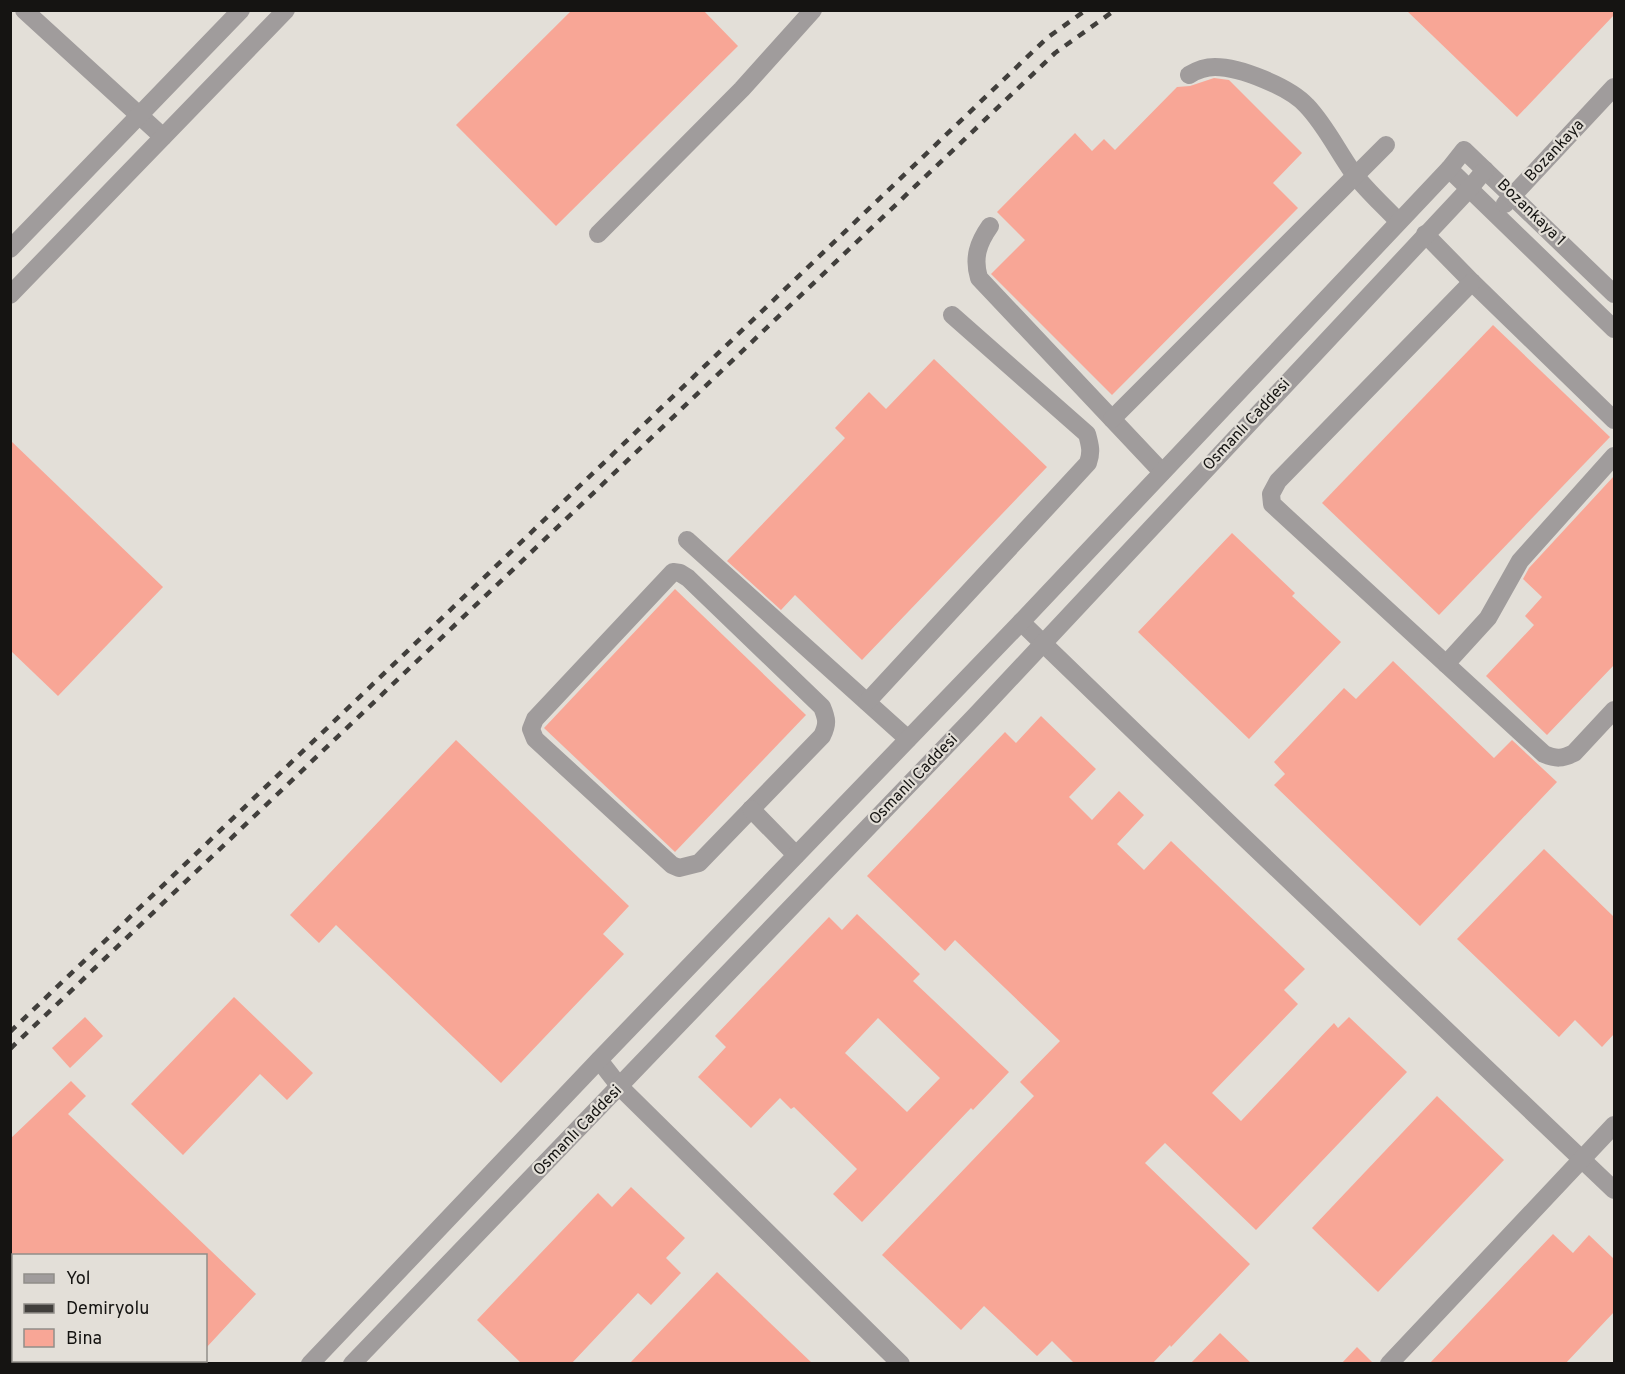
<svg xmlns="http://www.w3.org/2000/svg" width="1625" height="1374" font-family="Overpass,sans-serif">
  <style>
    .building { fill: #f8a696; fill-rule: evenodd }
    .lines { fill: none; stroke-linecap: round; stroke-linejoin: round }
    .minor { stroke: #a09c9c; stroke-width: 18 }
    .rail { stroke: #413f3c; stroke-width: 4.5; stroke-dasharray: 8 8; stroke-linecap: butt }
    .labels { text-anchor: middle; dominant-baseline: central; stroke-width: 4.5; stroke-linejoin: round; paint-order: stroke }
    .street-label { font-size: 16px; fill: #151412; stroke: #e3dfd8 }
  </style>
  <rect width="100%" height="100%" fill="#e3dfd8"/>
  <g class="building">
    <path d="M572,10H703L738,46L556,226L456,125Z"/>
    <path d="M1406,10H1614V15L1517,117Z"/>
    <path d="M1214,78L1229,80L1302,153L1273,183L1298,208L1112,395L991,274L1025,240L997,212L1075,133L1092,151L1104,139L1115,150L1177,87L1190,86Z"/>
    <path d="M1493,325L1610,437L1439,615L1322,503Z"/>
    <path d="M934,359L1047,467L862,660L795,595L781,610L727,561L845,438L835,428L869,392L886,409Z"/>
    <path d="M10,440L163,587L58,696L10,650Z"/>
    <path d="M1614,476V665L1547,735L1486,676L1534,625L1525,616L1542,597L1523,579L1529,568Z"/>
    <path d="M1232,533L1295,593L1292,596L1341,642L1249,739L1138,632Z"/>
    <path d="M675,589L806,715L675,852L544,728Z"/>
    <path d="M1393,661L1494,758L1512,740L1557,782L1420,926L1274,785L1285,774L1274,762L1344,688L1356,699Z"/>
    <path d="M1041,716L1096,769L1069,797L1092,820L1119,791L1144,815L1117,844L1144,870L1171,841L1305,969L1284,990L1298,1004L1212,1093L1241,1121L1334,1023L1338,1028L1349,1017L1407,1072L1256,1230L1165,1143L1145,1163L1250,1264L1171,1347L1170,1345L1152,1364H1075L1052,1341L1037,1356L984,1306L961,1330L882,1255L1034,1096L1020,1082L1060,1041L955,940L945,951L867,876L1005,732L1016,743Z"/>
    <path d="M456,740L629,906L603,934L624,954L501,1083L336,925L319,943L290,915Z"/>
    <path d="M1544,849L1614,917V1034L1602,1047L1575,1020L1559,1037L1457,939Z"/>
    <path d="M857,914L920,974L913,981L1009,1072L973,1110L971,1108L862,1222L833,1194L857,1169L794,1107L791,1109L780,1098L751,1128L698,1077L726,1047L715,1036L829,917L842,930ZM878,1018L940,1078L907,1112L845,1053Z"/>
    <path d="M234,997L313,1073L287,1100L260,1074L183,1155L131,1104Z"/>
    <path d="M85,1017L103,1036L70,1068L52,1048Z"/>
    <path d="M71,1081L86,1096L68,1114L256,1294L206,1348V1256H10V1139Z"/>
    <path d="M1437,1096L1504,1160L1378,1292L1312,1228Z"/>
    <path d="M631,1187L685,1238L666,1258L681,1273L651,1305L638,1293L571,1364H522L477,1320L598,1193L612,1207Z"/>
    <path d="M1553,1234L1573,1253L1589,1235L1614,1259V1312L1565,1364H1429Z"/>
    <path d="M717,1272L813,1364H629Z"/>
    <path d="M1220,1333L1252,1364H1190Z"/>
    <path d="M1357,1347L1374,1364H1341Z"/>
  </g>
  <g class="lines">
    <g class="minor">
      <path d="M24,10L163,137"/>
      <path d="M1189,75C1197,70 1206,67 1215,67C1240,67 1290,87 1307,106C1326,126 1338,152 1354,174C1367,191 1384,206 1398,221"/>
      <path d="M1449,169L1614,329"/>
      <path d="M1505,204L1614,87"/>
      <path d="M990,226C978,243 973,258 979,278L1162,472"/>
      <path d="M598,234L742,89L813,10"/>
      <path d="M1425,234L1472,282L1614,420"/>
      <path d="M10,249L241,10"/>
      <path d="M1472,282L1278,481L1271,494L1272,504L1544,754C1556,759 1562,759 1574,753L1614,710"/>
      <path d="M10,295L286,10"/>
      <path d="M1112,419L1386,145"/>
      <path d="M687,540L908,739"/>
      <path d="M673,572L680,573L688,578L822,707C827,719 828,724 822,736L699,863L679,868L672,865L535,739L531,729L535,719Z"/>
      <path d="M1021,622L1230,824L1614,1190"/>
      <path d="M1446,664L1488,618L1520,561L1614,456"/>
      <path d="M867,702L1088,463C1092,452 1090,445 1087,434L952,315"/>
      <path d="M751,809L796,855"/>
      <path d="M599,1060L620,1087L901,1364"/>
      <path d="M310,1364L599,1060L1021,622L1449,169L1464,150L1614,294"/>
      <path d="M352,1364L976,715L1469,189L1485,170"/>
      <path d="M1389,1364L1614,1125"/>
    </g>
    <g class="rail">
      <path d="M10,1032L1047,38L1086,10"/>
      <path d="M10,1049L1055,53L1115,10"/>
    </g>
  </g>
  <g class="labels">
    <g class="street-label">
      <text transform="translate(1555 151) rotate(-47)">Bozankaya</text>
      <text transform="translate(1531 213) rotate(44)">Bozankaya 1</text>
      <text transform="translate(1247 425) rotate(-47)">Osmanlı Caddesi</text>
      <text transform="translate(914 780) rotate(-46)">Osmanlı Caddesi</text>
      <text transform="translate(578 1131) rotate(-46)">Osmanlı Caddesi</text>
    </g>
  </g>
  <rect width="1625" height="1374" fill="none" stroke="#151412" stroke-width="24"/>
  <rect x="12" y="1254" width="195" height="108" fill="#e3dfd8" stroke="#918e89" stroke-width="1.5"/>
  <rect x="24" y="1274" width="30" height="9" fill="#a09c9c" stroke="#918e89" stroke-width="1.5"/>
  <text x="66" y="1284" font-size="18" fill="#151412">Yol</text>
  <rect x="24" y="1304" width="30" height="9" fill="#413f3c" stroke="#918e89" stroke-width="1.5"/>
  <text x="66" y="1314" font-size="18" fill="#151412">Demiryolu</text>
  <rect x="24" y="1329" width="30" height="18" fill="#f8a696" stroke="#918e89" stroke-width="1.5"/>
  <text x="66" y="1344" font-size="18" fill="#151412">Bina</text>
</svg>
